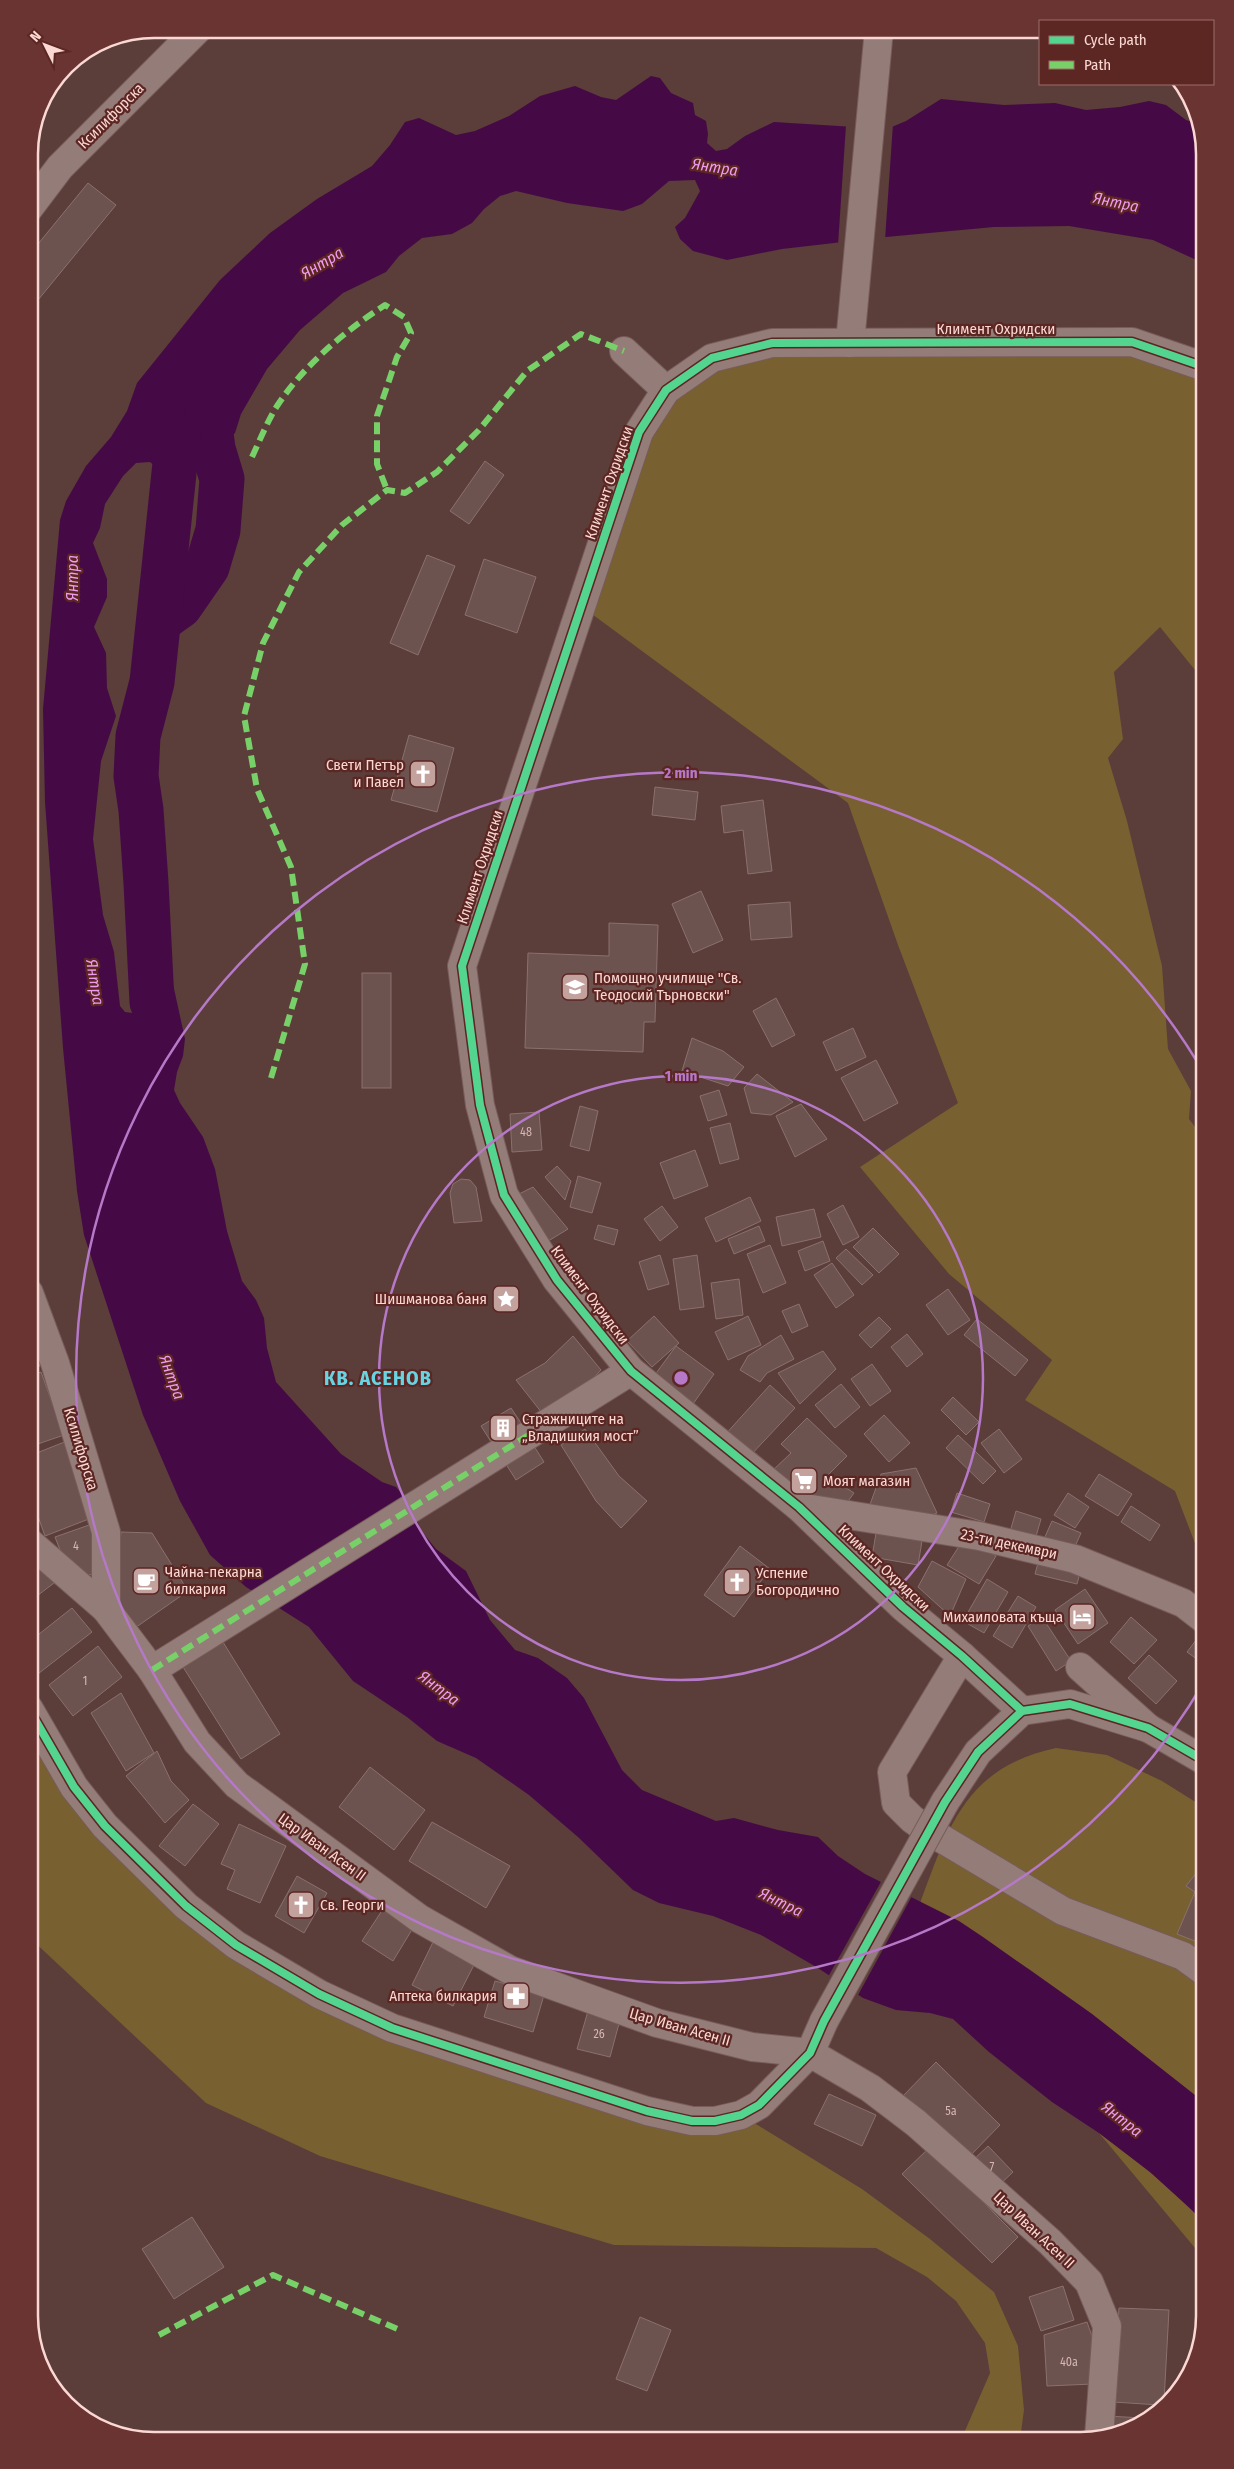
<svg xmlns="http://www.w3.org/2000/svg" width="1234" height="2469" font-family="'Fira Sans Condensed',sans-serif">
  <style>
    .green { fill: #796030 }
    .water { fill: #450a45 }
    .pier { fill: #5b3d3a }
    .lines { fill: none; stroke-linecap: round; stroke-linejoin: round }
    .river { stroke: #450a45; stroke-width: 45 }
    .building { fill: #6c5350; stroke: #8a716e }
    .minor-casing { stroke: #775c5a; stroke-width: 30 }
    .minor { stroke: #947c79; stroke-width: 28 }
    .minor-bridge-casing { stroke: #775c5a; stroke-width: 30; stroke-linecap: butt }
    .minor-bridge { stroke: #947c79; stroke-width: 28 }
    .quiet { stroke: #78d068; stroke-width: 6; stroke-dasharray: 12 6; stroke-linecap: butt }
    .cycleway-casing { stroke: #5c2623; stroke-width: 11 }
    .cycleway { stroke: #53d58f; stroke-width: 8 }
    .ring { fill: none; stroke: #b579c8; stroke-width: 2.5 }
    .labels { text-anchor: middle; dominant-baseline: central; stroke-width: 4.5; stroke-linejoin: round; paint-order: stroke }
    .number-label { font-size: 12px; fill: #d7b7b3 }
    .street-label { font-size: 15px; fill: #fbd8d4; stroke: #5c2623 }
    .poi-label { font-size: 15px; fill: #fbd8d4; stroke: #5c2623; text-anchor: start }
    .water-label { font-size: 16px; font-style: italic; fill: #f09af2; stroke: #5c2623 }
    .district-label { font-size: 20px; font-weight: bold; letter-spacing: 1px; fill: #69d4e1; stroke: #5c2623 }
    .rim { fill: none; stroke: #fbd8d4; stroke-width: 2.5 }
    .centre { fill: #b579c8; stroke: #5c2623; stroke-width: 2.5 }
    .ring-label { font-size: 15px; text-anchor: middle; font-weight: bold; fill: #b579c8; stroke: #5c2623; stroke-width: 4.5; stroke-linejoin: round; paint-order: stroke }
  </style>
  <rect width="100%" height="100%" fill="#5b3d3a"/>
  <g class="green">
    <path d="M1132,342L1205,367V669L1195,670L1160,627L1114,672L1123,739L1108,758L1127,821L1162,966L1168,1049L1191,1091L1189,1119L1205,1140V1562L1201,1559L1175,1491L1025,1400L1052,1360L949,1274L860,1167L958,1103L898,945L848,803L581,606L639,432L712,358Z"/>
    <path d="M29,1709L105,1826L319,1994L647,2111L741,2115L862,2189L930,2239L994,2292L1018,2346L1024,2410L1020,2440H961L990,2373L985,2343L956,2301L927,2277L876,2248L614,2245L320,2156L206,2103L29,1937Z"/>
    <path d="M1056,1748L1107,1755L1162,1781L1205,1808V2103L1092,2014L1029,1969L920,1903C949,1826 965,1768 1056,1748Z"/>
    <path d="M1099,2133C1136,2161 1175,2189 1205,2225V2260Z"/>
  </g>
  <path class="water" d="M651,76L660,78L671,93L693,103L695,115L706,121L708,134L707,143L716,151L727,149L745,136L774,122L887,129L906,121L941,99L1004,105L1055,103L1086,110L1120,107L1149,101L1166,105L1186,120L1199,124L1205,153V264L1153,240L1069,226L994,227L886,237L782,249L727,260L693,251L680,239L675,227L685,218L700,191L695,180L669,181L642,204L623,211L567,203L516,191L500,196L484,209L472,223L452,234L422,238L399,256L386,272L343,293L300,330L267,369L241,414L235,433L221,446L204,454L187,468L179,489L172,496L167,492L162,472L150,462L136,463L123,476L105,504L100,528L93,543L107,579V597L94,627L106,653L107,688L116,716L101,761L93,839L103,915L114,952L120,1006L125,1012L133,1013L141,1007L143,990L137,964L141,942L156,943L159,963L164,977L173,984L185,1039L183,1056L177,1072L174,1090L180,1103L203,1137L215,1169L227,1231L242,1281L256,1300L264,1318L267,1348L276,1382L341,1454L382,1482L396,1487L416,1511L419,1528L436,1549L466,1571L490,1620L515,1650L538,1658L567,1678L584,1698L622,1770L642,1790L716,1821L734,1818L778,1830L818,1837L838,1856L865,1874L959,1921L983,1937L1092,2014L1205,2103V2225L1194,2212L1150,2172L1099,2133L1052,2102L989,2052L953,2019L930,2013L896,2010L863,1998L818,1968L761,1935L713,1916L659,1903L633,1890L578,1837L529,1795L476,1758L437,1741L407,1717L353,1681L309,1627L246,1587L210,1555L180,1501L143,1415L84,1235L77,1191L63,1048L45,802L43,709L60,520L66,501L86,466L111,437L127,411L137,383L220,280L270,233L317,199L372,166L390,145L405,122L419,118L456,135L475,131L509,116L540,96L575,86L601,97L616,100Z"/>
  <g class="pier">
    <path d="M893,124L885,240L838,245L846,125L887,127Z"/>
    <path d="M882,1880L912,1896L857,1997L828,1977Z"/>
  </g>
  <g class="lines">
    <g class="river">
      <path d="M159,621L180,606L207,567L218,530L222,479L213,449L205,387"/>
      <path d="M152,1002L146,883L141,810L136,776L138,736L152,682L178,435"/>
    </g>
  </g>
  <g class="building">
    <path d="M88,183L116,205L38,300L29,293V255Z"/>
    <path d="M485,461L504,475L469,524L450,511Z"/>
    <path d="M427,555L455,566L418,655L390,643Z"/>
    <path d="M484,559L536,577L517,633L465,615Z"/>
    <path d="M409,735L454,748L437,812L391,800Z"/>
    <path d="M655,787L698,792L695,820L652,815Z"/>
    <path d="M763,800L772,871L748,874L743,830L724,833L721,806Z"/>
    <path d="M701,891L723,940L693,953L672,904Z"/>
    <path d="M790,902L792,937L751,940L748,905Z"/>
    <path d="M609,923L658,925L655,1022H644L643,1052L525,1048L528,953L609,956Z"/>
    <rect x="362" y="973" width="29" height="115"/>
    <path d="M776,998L795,1035L772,1047L753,1011Z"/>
    <path d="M853,1028L866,1057L836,1071L823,1042Z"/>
    <path d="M692,1038L723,1051L744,1067L728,1086L682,1071Z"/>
    <path d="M876,1060L898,1103L864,1121L841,1078Z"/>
    <path d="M757,1074L793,1102L771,1115L751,1113L744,1088Z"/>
    <path d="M719,1090L727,1115L708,1121L700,1096Z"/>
    <path d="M801,1104L827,1139L795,1157L776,1116Z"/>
    <path d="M580,1106L598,1111L589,1151L570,1146Z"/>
    <path d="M539,1112L542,1150L512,1152L510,1114Z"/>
    <path d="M730,1123L739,1159L720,1164L710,1128Z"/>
    <path d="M695,1150L708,1186L674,1199L660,1163Z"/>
    <path d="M557,1166L571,1181L565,1200L545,1177Z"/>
    <path d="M578,1176L601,1183L592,1213L570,1207Z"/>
    <path d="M461,1179L470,1180L476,1187L482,1221L454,1223L450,1193L453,1184Z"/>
    <path d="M533,1187L568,1229L545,1243L517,1195Z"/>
    <path d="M750,1197L761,1221L716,1242L705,1218Z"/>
    <path d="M843,1205L859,1237L843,1245L827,1214Z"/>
    <path d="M662,1206L678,1227L660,1241L644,1219Z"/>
    <path d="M814,1209L821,1237L782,1246L776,1217Z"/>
    <path d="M598,1225L618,1230L614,1245L594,1239Z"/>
    <path d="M759,1226L765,1241L734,1254L728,1239Z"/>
    <path d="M873,1228L899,1254L879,1273L853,1247Z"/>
    <path d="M823,1241L830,1261L805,1271L798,1251Z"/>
    <path d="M770,1245L786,1283L763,1293L747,1254Z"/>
    <path d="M846,1249L873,1275L862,1285L836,1258Z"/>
    <path d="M660,1255L669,1284L648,1290L639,1262Z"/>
    <path d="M697,1255L704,1307L680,1310L673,1259Z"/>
    <path d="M832,1263L854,1295L836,1308L814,1275Z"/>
    <path d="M739,1279L743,1315L716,1319L711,1283Z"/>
    <path d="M948,1289L970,1320L948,1335L926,1305Z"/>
    <path d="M799,1304L808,1326L792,1333L782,1311Z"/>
    <path d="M654,1316L679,1343L652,1367L627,1341Z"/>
    <path d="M748,1316L761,1345L728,1360L715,1332Z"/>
    <path d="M879,1317L891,1329L871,1348L859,1335Z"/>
    <path d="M977,1319L1028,1360L1015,1376L964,1335Z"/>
    <path d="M907,1334L923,1354L907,1367L891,1347Z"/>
    <path d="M781,1335L794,1359L767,1373L760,1382L740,1370L748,1356Z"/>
    <path d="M573,1336L601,1370L582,1390L542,1413L516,1380L545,1363Z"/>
    <path d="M29,1337L40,1366L29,1370Z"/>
    <path d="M676,1346L714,1374L693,1404L654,1376Z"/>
    <path d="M823,1351L836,1369L800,1404L778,1373Z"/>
    <path d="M872,1364L891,1391L870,1406L851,1379Z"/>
    <path d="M41,1372L64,1435L29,1447V1376Z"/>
    <path d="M841,1384L860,1407L835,1428L815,1405Z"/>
    <path d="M770,1385L795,1408L748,1458L724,1436Z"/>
    <path d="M953,1397L979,1422L966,1435L941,1410Z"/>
    <path d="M511,1408L525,1429L495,1448L481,1426Z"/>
    <path d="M884,1415L910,1443L889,1462L864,1434Z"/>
    <path d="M807,1418L847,1456L827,1476L854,1493L843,1508L806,1504L771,1472L791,1453L781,1444Z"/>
    <path d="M585,1429L619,1476L647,1501L621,1528L596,1501L561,1445Z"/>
    <path d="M999,1429L1022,1459L1004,1473L981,1443Z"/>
    <path d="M958,1435L996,1471L983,1484L946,1448Z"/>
    <path d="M67,1441L94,1517L45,1536L29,1491V1456Z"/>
    <path d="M532,1443L544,1462L516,1480L504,1461Z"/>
    <path d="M916,1468L937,1513L920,1520L868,1510L881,1474Z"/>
    <path d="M1099,1474L1132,1494L1118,1516L1085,1496Z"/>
    <path d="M957,1493L990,1504L984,1522L951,1512Z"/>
    <path d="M1068,1493L1089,1507L1075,1528L1054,1515Z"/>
    <path d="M1131,1506L1160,1525L1150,1541L1121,1522Z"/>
    <path d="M1016,1511L1041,1519L1035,1540L1010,1532Z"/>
    <path d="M1052,1521L1081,1533L1073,1551L1044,1539Z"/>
    <path d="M92,1524L95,1535L92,1574L79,1579L62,1555L55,1537Z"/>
    <path d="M877,1527L923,1535L918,1565L872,1557Z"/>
    <path d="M121,1532L152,1533L188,1591L132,1630L115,1599Z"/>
    <path d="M965,1537L996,1556L979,1584L947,1565Z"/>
    <path d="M740,1546L770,1569L734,1617L704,1595Z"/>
    <path d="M32,1555L54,1583L29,1602V1557Z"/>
    <path d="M1039,1559L1081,1569L1077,1584L1035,1574Z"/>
    <path d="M932,1561L966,1579L950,1616L918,1587Z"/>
    <path d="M987,1579L1008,1592L984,1633L963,1621Z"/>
    <path d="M1085,1589L1108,1623L1078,1644L1055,1610Z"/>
    <path d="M1018,1596L1036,1607L1012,1648L993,1636Z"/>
    <path d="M72,1608L92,1632L34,1677L29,1671V1642Z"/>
    <path d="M1042,1617L1071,1661L1056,1671L1028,1626Z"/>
    <path d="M1131,1617L1157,1640L1134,1664L1110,1642Z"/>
    <path d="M218,1634L280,1734L241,1759L178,1659Z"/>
    <path d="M1200,1635L1205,1639V1665L1187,1652Z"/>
    <path d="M98,1646L122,1677L73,1716L49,1685Z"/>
    <path d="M1149,1655L1177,1681L1156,1704L1128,1678Z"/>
    <path d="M121,1693L154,1753L126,1771L91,1713Z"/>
    <path d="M157,1751L171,1781L189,1800L165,1823L126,1776Z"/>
    <path d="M370,1767L425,1810L394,1850L339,1807Z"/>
    <path d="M193,1804L219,1824L185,1866L159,1846Z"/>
    <path d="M432,1822L510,1866L486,1908L409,1861Z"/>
    <path d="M239,1824L286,1846L260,1903L227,1889L235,1870L221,1864Z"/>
    <path d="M1205,1862V1945L1177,1934L1195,1892L1186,1886Z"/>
    <path d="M297,1876L327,1893L304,1933L275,1916Z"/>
    <path d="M383,1909L413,1928L393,1961L362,1941Z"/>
    <path d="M435,1938L477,1959L453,2006L412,1985Z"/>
    <path d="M495,1981L544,1995L533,2032L484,2017Z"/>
    <path d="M588,2011L620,2020L610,2057L577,2049Z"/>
    <path d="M936,2062L1000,2125L967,2159L902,2097Z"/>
    <path d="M829,2094L876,2115L862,2146L814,2124Z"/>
    <path d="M988,2146L1013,2172L996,2188L971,2162Z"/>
    <path d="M929,2148L1018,2237L992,2263L902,2174Z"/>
    <path d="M192,2217L224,2267L174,2299L142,2249Z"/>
    <path d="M1063,2286L1074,2320L1041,2331L1029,2297Z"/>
    <path d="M1119,2308L1169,2310L1164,2401L1160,2405L1113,2402Z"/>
    <path d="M640,2317L671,2330L647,2391L616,2379Z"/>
    <path d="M1087,2322L1093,2339V2384L1047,2386L1044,2335Z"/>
    <path d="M1107,2416L1143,2418L1128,2431L1106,2435Z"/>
  </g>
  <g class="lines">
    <g class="minor-casing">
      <g id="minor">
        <path d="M29,208L60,167L198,29"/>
        <path d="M850,343L879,29"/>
        <path d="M624,351L666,390"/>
        <path d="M29,1293L55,1363L106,1532V1609"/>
        <path d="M799,1507L979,1536L1075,1559L1183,1603L1205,1620"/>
        <path d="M29,1542L106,1609L152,1670L197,1742L237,1785L420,1919L510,1970L657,2023L752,2047L810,2053L870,2088L916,2123L1050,2242L1089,2282L1107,2326L1099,2437"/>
        <path d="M962,1656L892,1772L896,1803L912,1819L929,1831L1063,1911L1183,1956L1205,1972"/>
        <path d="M1080,1667L1148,1728L1205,1761"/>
        <path d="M152,1670L631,1371"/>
        <path d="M29,1709L74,1787L105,1826L186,1906L236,1945L319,1994L392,2028L647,2111L692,2121H715L741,2115L759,2105L810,2053L824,2021"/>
        <path d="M1022,1711L962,1656L903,1607L799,1507L631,1371L557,1280L504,1195L480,1105L462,966L639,432L666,390L712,358L772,343L1132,342L1205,367"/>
        <path d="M945,1802L978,1752L1022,1711L1070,1704L1148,1728"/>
      </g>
    </g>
    <use href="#minor" class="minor"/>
    <g class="minor-bridge-casing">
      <path id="minor-bridge" d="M824,2021L945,1802"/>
    </g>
    <use href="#minor-bridge" class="minor-bridge"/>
    <g class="quiet">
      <path d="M252,457C260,440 267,422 277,406C304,365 345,331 385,305L404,317L411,333L397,357L377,416V464L387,490"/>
      <path d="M271,1078L305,964L291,867L257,789L244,716L263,643L299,572L342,525L387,490L405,493L437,472L479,430L527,371L581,334L624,351"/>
      <path d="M152,1670L535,1431"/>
      <path d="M159,2335L273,2275L402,2331"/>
    </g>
    <g class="cycleway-casing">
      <g id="cycleway">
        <path d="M29,1709L74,1787L105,1826L186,1906L236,1945L319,1994L392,2028L647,2111L692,2121H715L741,2115L759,2105L810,2053L824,2021L945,1802L978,1752L1022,1711L1070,1704L1148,1728L1205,1761"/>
        <path d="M1022,1711L962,1656L903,1607L799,1507L631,1371L557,1280L504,1195L480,1105L462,966L639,432L666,390L712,358L772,343L1132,342L1205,367"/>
      </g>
    </g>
    <use href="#cycleway" class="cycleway"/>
  </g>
  <g class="ring">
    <circle cx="681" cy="1378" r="302"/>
    <path d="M1205 1680A605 605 0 1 1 1205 1075"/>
  </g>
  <defs>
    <g id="church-square" transform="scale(1.4375)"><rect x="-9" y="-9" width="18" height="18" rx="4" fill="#c3a29e" stroke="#5c2623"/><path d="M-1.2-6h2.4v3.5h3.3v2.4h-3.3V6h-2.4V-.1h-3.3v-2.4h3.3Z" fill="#fff"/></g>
    <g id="school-square" transform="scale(1.4375)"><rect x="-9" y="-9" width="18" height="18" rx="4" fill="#c3a29e" stroke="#5c2623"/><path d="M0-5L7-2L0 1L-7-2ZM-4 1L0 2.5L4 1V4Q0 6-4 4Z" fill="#fff"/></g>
    <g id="sight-square" transform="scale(1.4375)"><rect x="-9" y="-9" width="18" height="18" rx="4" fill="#c3a29e" stroke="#5c2623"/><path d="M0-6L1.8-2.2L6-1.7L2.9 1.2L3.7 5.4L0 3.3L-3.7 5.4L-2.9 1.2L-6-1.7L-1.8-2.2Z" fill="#fff"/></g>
    <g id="building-square" transform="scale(1.4375)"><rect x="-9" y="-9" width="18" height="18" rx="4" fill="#c3a29e" stroke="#5c2623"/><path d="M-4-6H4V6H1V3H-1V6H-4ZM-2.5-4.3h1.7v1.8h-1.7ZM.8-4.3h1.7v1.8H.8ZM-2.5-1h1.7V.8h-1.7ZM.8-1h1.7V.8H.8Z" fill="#fff"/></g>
    <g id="supermarket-square" transform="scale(1.4375)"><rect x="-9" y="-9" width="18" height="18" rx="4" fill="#c3a29e" stroke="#5c2623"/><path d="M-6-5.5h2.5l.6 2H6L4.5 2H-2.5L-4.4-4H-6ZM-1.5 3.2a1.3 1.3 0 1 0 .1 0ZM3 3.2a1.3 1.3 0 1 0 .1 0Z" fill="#fff"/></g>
    <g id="cafe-square" transform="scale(1.4375)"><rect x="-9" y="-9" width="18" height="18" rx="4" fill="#c3a29e" stroke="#5c2623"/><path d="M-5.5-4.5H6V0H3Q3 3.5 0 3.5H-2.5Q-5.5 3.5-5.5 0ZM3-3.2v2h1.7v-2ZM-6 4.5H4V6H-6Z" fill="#fff"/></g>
    <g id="hotel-square" transform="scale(1.4375)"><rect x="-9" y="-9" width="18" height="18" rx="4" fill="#c3a29e" stroke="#5c2623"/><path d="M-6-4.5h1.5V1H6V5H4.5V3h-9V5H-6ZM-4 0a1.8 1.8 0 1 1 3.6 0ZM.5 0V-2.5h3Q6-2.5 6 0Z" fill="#fff"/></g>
    <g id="pharmacy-square" transform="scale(1.4375)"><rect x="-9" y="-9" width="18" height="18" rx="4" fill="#c3a29e" stroke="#5c2623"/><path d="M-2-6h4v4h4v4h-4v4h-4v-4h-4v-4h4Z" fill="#fff"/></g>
  </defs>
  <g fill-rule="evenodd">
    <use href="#church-square" x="423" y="774"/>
    <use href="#school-square" x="575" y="987"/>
    <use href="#sight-square" x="506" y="1299"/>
    <use href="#building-square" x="503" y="1428"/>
    <use href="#supermarket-square" x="804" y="1481"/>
    <use href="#cafe-square" x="146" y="1581"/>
    <use href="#church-square" x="737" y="1582"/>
    <use href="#hotel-square" x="1082" y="1617"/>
    <use href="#church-square" x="301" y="1905"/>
    <use href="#pharmacy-square" x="516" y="1996"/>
  </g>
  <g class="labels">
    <g class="number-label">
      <text x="526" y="1132">48</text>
      <text x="76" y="1546">4</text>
      <text x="85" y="1681">1</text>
      <text x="599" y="2034">26</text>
      <text x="951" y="2111">5a</text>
      <text x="992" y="2167">7</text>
      <text x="1069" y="2362">40a</text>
    </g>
    <g class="street-label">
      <text transform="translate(111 116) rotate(-45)">Ксилифорска</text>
      <text x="996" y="329">Климент Охридски</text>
      <text transform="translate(609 483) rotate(-71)">Климент Охридски</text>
      <text transform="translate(480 867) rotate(-72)">Климент Охридски</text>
      <text transform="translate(590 1295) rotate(53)">Климент Охридски</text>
      <text transform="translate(81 1449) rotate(73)">Ксилифорска</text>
      <text transform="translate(1009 1544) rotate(12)">23-ти декември</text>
      <text transform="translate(884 1568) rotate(43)">Климент Охридски</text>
      <text transform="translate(322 1847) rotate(36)">Цар Иван Асен II</text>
      <text transform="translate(680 2027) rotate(16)">Цар Иван Асен II</text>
      <text transform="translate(1034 2230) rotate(43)">Цар Иван Асен II</text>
    </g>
    <g class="poi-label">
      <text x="404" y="765" text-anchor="end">Свети Петър<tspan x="404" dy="17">и Павел</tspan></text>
      <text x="594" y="978">Помощно училище "Св.<tspan x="594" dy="17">Теодосий Търновски"</tspan></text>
      <text x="487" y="1299" text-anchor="end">Шишманова баня</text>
      <text x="522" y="1419">Стражниците на<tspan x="522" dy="17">„Владишкия мост”</tspan></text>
      <text x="823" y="1481">Моят магазин</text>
      <text x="165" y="1572">Чайна-пекарна<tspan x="165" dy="17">билкария</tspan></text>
      <text x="756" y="1573">Успение<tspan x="756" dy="17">Богородично</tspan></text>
      <text x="1063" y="1617" text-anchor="end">Михаиловата къща</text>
      <text x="320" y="1905">Св. Георги</text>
      <text x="497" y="1996" text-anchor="end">Аптека билкария</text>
    </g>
    <g class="water-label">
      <text transform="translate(715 167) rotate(9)">Янтра</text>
      <text transform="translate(1116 202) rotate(12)">Янтра</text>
      <text transform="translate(322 263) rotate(-31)">Янтра</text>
      <text transform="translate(72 578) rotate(-90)">Янтра</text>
      <text transform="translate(95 982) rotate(81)">Янтра</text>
      <text transform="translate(172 1377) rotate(70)">Янтра</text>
      <text transform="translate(439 1688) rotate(37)">Янтра</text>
      <text transform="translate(781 1902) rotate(26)">Янтра</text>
      <text transform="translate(1122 2119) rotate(38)">Янтра</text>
    </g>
    <g class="district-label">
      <text x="378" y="1378">КВ. АСЕНОВ</text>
    </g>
  </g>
  <path d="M0 0H1234V2469H0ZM154 38H1080A116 116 0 0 1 1196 154V2316A116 116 0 0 1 1080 2432H154A116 116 0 0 1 38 2316V154A116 116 0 0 1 154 38Z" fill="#693431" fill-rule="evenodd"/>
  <path class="rim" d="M154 38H1080A116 116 0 0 1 1196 154V2316A116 116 0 0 1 1080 2432H154A116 116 0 0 1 38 2316V154A116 116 0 0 1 154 38Z"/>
  <circle cx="681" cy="1378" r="8" class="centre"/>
  <g class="ring-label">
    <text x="681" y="778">2 min</text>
    <text x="681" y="1081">1 min</text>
  </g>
  <rect x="1039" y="20" width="175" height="65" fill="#5c2623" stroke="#9c6d6a"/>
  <rect x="1049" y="36" width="25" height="8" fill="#53d58f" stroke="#9c6d6a"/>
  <text x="1084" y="45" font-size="15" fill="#fbd8d4">Cycle path</text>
  <rect x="1049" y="61" width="25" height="8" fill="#78d068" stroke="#9c6d6a"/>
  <text x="1084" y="70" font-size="15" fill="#fbd8d4">Path</text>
  <g transform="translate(45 45) rotate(312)" stroke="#5c2623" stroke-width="4" paint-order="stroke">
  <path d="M0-4L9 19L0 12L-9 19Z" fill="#fbd8d4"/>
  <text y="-8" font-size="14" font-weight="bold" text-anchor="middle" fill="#fbd8d4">N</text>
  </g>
</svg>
